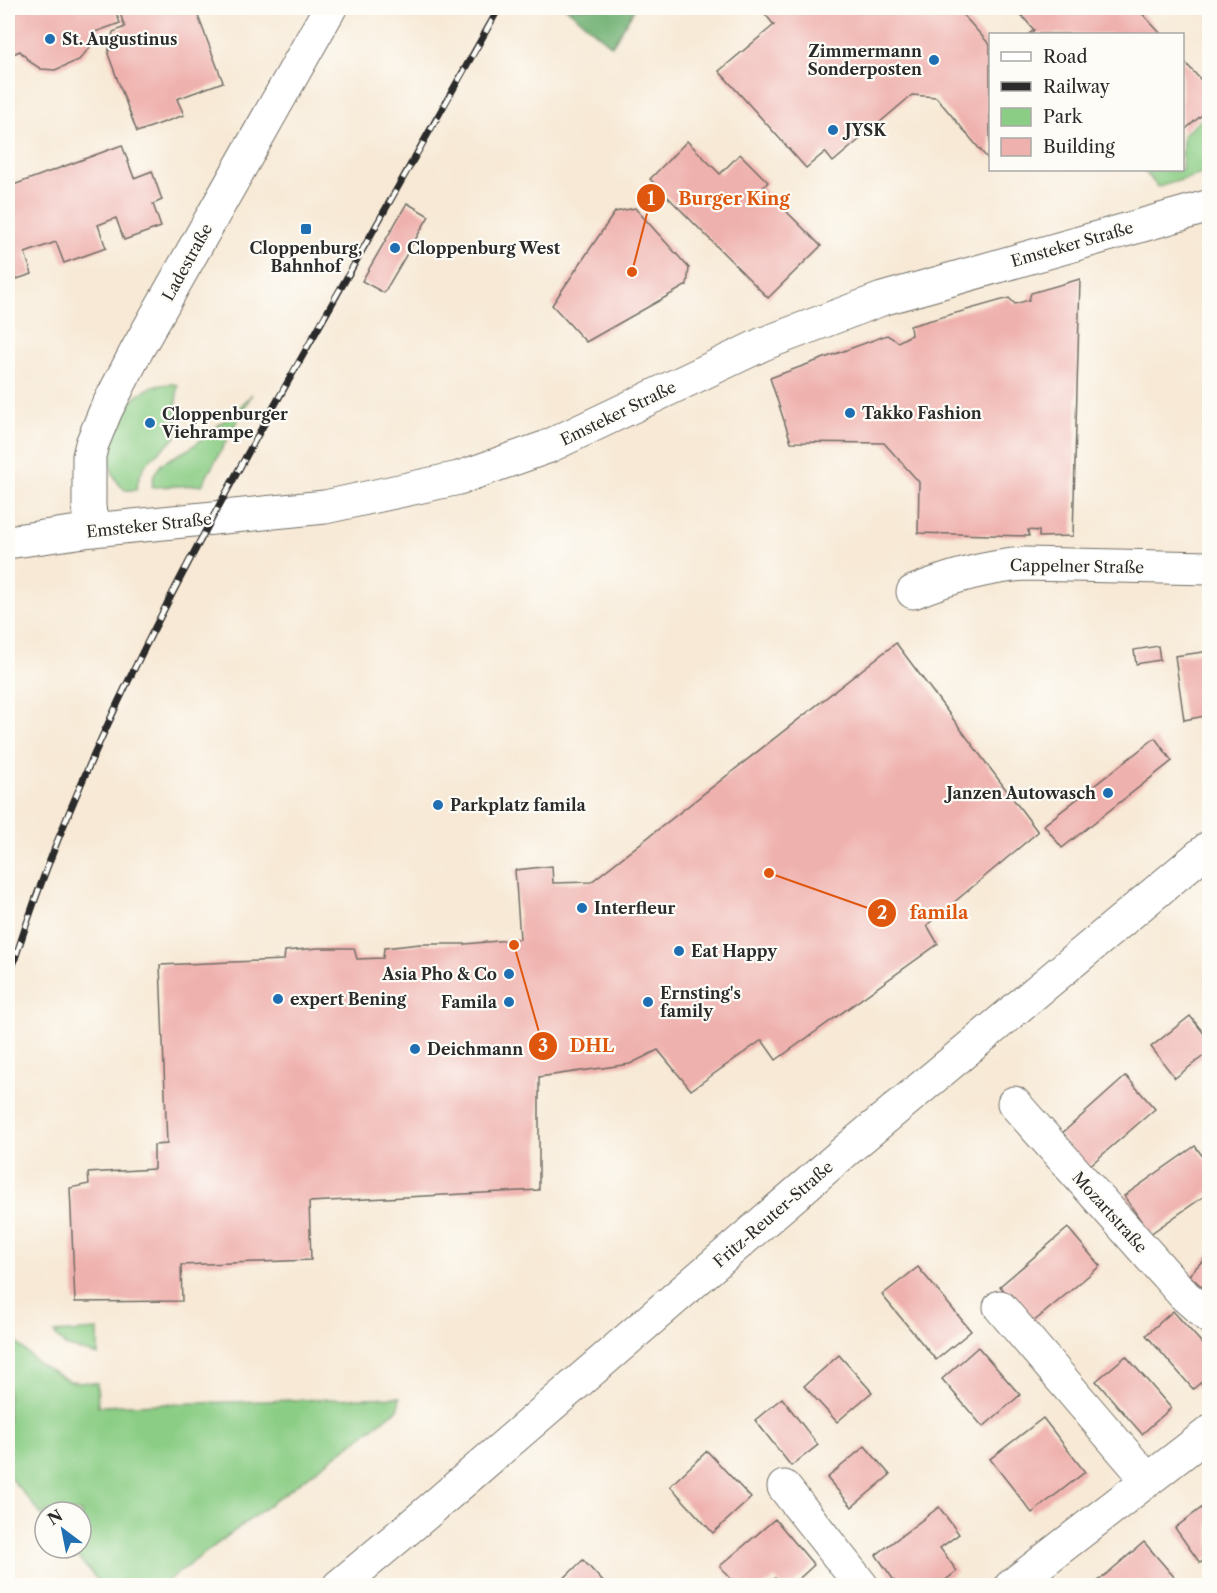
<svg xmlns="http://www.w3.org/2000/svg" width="1217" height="1593" font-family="'Libre Caslon Text',serif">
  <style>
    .green { fill: #8bcd85; stroke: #5b7c58; stroke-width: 1.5 }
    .forest { fill: #70b072; stroke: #4e6e4e; stroke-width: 1.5 }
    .building { fill: #efb1ad }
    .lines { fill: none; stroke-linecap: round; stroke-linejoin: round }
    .minor-casing { stroke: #726e66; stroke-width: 35 }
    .minor { stroke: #fff; stroke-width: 33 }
    .rail-casing { stroke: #2b2b2b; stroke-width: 7 }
    .rail { stroke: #fdfcf7; stroke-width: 4.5; stroke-dasharray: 14; stroke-linecap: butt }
    .poi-dot { fill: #1f6fb2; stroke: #fdfcf7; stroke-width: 2 }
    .labels { text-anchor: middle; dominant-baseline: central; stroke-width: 4.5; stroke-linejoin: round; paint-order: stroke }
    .poi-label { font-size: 16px; font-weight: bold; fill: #2b2b2b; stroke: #fdfcf7; text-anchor: start }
    .street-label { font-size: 16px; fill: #2b2b2b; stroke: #fdfcf7 }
    .leader { fill: none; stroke: #df570e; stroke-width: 2 }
    .callout-dot { fill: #df570e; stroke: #fdfcf7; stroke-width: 2 }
    .mark-label { font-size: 18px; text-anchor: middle; font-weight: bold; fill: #fff }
    .callout-label { font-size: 18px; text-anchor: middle; font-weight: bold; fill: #df570e; stroke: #fdfcf7; stroke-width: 4.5; stroke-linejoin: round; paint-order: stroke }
  </style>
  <rect width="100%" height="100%" fill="#fdfcf7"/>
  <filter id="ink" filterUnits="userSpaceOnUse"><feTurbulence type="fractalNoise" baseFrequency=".0167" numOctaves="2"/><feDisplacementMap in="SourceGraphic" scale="12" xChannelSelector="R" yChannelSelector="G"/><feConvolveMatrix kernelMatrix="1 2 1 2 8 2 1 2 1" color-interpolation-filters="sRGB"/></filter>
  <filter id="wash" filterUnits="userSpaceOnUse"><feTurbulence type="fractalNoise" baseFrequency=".008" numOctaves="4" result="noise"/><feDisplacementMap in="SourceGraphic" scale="24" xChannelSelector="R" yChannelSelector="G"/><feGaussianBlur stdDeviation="1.35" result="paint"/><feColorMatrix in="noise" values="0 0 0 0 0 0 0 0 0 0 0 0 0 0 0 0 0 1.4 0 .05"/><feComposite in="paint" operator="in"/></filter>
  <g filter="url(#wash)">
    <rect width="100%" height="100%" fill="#f7e9d5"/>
    <g class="green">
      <path d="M1204,117L1209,123V172L1158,187L1143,170H1182L1183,135Z"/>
      <path d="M173,384L178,385C174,402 180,420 176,437C155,458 143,456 136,490H125C94,466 115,407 146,390C155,385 163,384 173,384Z"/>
      <path d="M252,394L202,485L152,487L154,474L162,463L187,450L201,440L242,405Z"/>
      <path d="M98,1330V1355L65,1346L54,1333Z"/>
      <path d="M18,1344L38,1363L69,1381L97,1383L98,1406L400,1397L398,1409L162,1585H102L69,1548H81V1512H45V1519L8,1475V1350Z"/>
    </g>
    <path class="forest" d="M566,8H635L612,46Z"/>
    <g id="blocks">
      <g class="building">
        <path d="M8,8H114L120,23L95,32L91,46L79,60L55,70L41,69L30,62L20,51L8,56Z"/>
        <path d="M118,8H195L223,82L177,99L184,115L137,132L108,54L113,32L125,27Z"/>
        <path d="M762,8H957L990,45V155L987,158L936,97L912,95L833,162L825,152L806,168L719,71L774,25L761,9Z"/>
        <path d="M1020,8H1054L1056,10L1058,8H1137L1161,34H1029L1034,30L1017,10Z"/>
        <path d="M1182,59L1210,90V108L1182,132Z"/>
        <path d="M687,141L720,174L740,154L768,182L763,188L821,246L768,298L650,179Z"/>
        <path d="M122,145L134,178L152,171L162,200L153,204L161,227L124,240L116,218L98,225L106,248L64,263L56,242L25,253L32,274L8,282V187Z"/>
        <path d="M407,203L429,216L384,293L362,281Z"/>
        <path d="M635,208L689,268L687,285L586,342L552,305L615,212Z"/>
        <path d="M1080,279L1073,536L1039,537V531L1028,530L1029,536L918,533L919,482L884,443L791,442L770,378L887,335L898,342L911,335L910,326L1009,298L1015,304L1029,300L1031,293Z"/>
        <path d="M896,643L1038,832L927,925L938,944L776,1060L762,1040L691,1090L658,1050L630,1064L539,1077V1190L309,1202L311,1260L181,1265L182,1301L75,1302L70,1188L89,1184L88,1173L154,1169V1145L167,1144L160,965L284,960L285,951L318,948H354L357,959L383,958L384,948L420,944H465L520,939L515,870L552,866L553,883L591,882Z"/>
        <path d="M1158,646L1160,660L1136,664L1134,650Z"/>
        <path d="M1210,651V715L1184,720L1175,656Z"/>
        <path d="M1155,738L1172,761L1062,848L1044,825Z"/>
        <path d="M1190,1016L1210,1041V1051L1175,1078L1151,1047Z"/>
        <path d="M1126,1076L1155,1109L1087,1168L1059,1136Z"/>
        <path d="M1195,1146L1210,1166V1192L1150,1234L1124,1196Z"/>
        <path d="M1068,1228L1100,1266L1032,1323L1000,1286Z"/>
        <path d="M1210,1253V1294L1189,1275Z"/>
        <path d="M918,1267L971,1331L936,1360L882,1295Z"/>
        <path d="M1173,1311L1210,1352V1375L1193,1389L1146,1335Z"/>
        <path d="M978,1347L1020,1395L983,1427L942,1379Z"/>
        <path d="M839,1355L872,1392L837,1422L804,1386Z"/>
        <path d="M1126,1356L1171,1408L1142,1434L1096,1381Z"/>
        <path d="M782,1398L818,1445L791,1466L755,1420Z"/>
        <path d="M1043,1418L1085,1472L1032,1513L990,1459Z"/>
        <path d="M865,1446L890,1475L852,1507L827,1478Z"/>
        <path d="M707,1451L751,1498L713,1533L670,1486Z"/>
        <path d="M1208,1503L1210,1556L1200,1563L1175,1528Z"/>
        <path d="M939,1507L959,1534L940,1548L957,1571L938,1586H898L876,1555Z"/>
        <path d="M775,1519L814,1565L791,1586H782L775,1578L765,1586H737L720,1566Z"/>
        <path d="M1144,1542L1175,1578L1166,1586H1101L1097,1582Z"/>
        <path d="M583,1560L607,1586H556Z"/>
      </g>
    </g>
  </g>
  <g filter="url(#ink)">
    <use href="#blocks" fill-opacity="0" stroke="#726e66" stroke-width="1.5"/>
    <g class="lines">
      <g class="minor-casing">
        <g id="minor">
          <path d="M92,530L89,506V456L92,444L106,410L137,350L330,8"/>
          <path d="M8,542L92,530L325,507L459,478L547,447L763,344L882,299L1210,206"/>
          <path d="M913,592C950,577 985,567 1025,564L1210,568"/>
          <path d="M1014,1103L1184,1295L1210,1318"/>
          <path d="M1000,1307L1147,1479"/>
          <path d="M784,1487L862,1586"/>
          <path d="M339,1586L423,1516L849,1148L1210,847"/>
          <path d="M1011,1586L1210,1432"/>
        </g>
      </g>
      <use href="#minor" class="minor"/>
      <g class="rail-casing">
        <path id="rail" d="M8,981C67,788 161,609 259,433C338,291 420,150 499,8"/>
      </g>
      <use href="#rail" class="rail"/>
    </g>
  </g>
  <g class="poi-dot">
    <circle cx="50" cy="39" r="6"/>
    <circle cx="934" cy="60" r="6"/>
    <circle cx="833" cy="130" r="6"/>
    <rect x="300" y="223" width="12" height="12" rx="3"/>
    <circle cx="395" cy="248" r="6"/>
    <circle cx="850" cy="413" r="6"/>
    <circle cx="150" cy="423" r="6"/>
    <circle cx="1108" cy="793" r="6"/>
    <circle cx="438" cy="805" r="6"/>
    <circle cx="582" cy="908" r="6"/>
    <circle cx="679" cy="951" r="6"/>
    <circle cx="509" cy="974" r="6"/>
    <circle cx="278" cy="999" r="6"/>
    <circle cx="509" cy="1002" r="6"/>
    <circle cx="648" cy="1002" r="6"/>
    <circle cx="415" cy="1049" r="6"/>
  </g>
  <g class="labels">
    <g class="poi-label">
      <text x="62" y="39">St. Augustinus</text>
      <text x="922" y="51" text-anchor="end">Zimmermann<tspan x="922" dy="18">Sonderposten</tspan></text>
      <text x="845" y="130">JYSK</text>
      <text x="306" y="248" text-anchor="middle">Cloppenburg,<tspan x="306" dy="18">Bahnhof</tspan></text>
      <text x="407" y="248">Cloppenburg West</text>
      <text x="862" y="413">Takko Fashion</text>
      <text x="162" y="414">Cloppenburger<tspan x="162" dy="18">Viehrampe</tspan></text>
      <text x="1096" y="793" text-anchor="end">Janzen Autowasch</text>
      <text x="450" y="805">Parkplatz famila</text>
      <text x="594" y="908">Interfleur</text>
      <text x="691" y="951">Eat Happy</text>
      <text x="497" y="974" text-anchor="end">Asia Pho &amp; Co</text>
      <text x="660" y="993">Ernsting's<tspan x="660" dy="18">family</tspan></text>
      <text x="290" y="999">expert Bening</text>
      <text x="497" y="1002" text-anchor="end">Famila</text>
      <text x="427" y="1049">Deichmann</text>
    </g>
    <g class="street-label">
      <text transform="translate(1072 244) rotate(-16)">Emsteker Straße</text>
      <text transform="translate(187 262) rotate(-61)">Ladestraße</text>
      <text transform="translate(618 413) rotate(-26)">Emsteker Straße</text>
      <text transform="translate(149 525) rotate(-6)">Emsteker Straße</text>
      <text transform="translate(1077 566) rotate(1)">Cappelner Straße</text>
      <text transform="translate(1110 1212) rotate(48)">Mozartstraße</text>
      <text transform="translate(773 1214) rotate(-41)">Fritz-Reuter-Straße</text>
    </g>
  </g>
  <path class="leader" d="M632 272L651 198M769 873L882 913M514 945L543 1046"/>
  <g class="callout-dot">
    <circle cx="632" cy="272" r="6"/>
    <circle cx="769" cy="873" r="6"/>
    <circle cx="514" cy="945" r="6"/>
    <circle cx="651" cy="198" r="15"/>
    <circle cx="882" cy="913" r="15"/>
    <circle cx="543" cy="1046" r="15"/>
  </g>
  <g class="mark-label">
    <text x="651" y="205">1</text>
    <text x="882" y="919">2</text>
    <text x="543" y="1052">3</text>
  </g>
  <g class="callout-label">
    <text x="734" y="205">Burger King</text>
    <text x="939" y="919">famila</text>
    <text x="592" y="1052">DHL</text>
  </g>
  <rect width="1217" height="1593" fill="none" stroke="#fdfcf7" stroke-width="30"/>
  <rect x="989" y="33" width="195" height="138" fill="#fdfcf7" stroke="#a9a8a5" stroke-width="1.5"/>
  <rect x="1001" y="52" width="30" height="9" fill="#ffffff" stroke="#a9a8a5" stroke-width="1.5"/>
  <text x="1043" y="63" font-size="18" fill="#2b2b2b">Road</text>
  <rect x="1001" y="82" width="30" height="9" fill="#2b2b2b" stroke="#a9a8a5" stroke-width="1.5"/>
  <text x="1043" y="93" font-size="18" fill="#2b2b2b">Railway</text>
  <rect x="1001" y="108" width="30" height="18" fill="#8bcd85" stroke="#a9a8a5" stroke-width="1.5"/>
  <text x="1043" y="123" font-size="18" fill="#2b2b2b">Park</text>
  <rect x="1001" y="138" width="30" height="18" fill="#efb1ad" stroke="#a9a8a5" stroke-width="1.5"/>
  <text x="1043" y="153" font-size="18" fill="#2b2b2b">Building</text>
  <g transform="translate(63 1530) rotate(328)"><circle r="28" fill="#fdfcf7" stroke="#a9a8a5" stroke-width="1.5"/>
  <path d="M0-4.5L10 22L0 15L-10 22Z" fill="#1f6fb2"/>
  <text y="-9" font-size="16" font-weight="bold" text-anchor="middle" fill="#2b2b2b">N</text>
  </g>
</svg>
